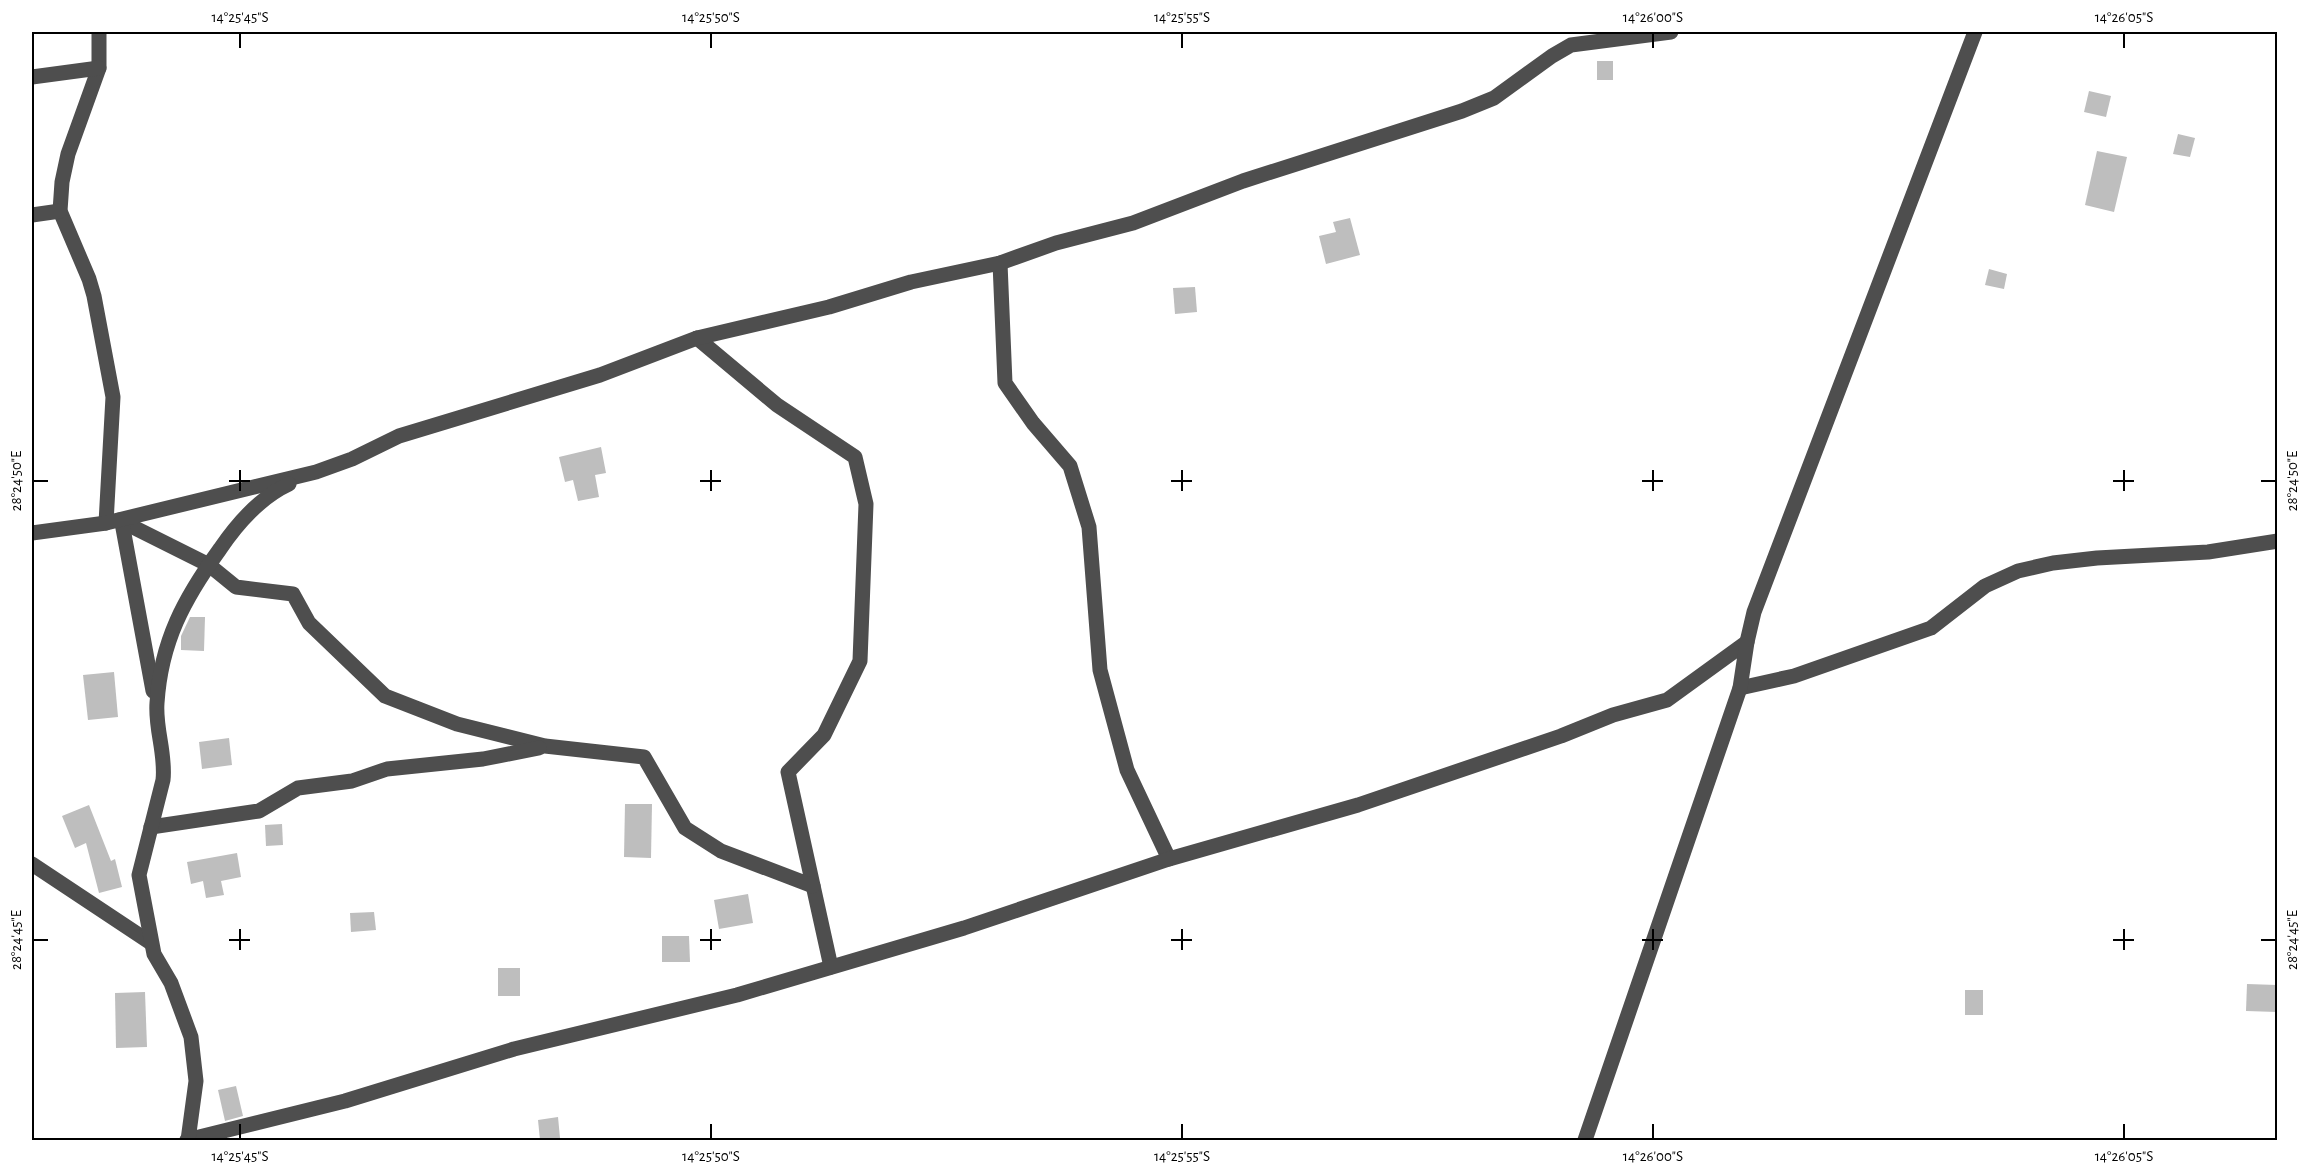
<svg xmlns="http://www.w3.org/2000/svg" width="2309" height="1172" font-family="'Alegreya Sans',sans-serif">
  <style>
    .building { fill: #bebebe }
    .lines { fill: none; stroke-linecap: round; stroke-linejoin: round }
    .minor { stroke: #4e4e4e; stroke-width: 15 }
    .ticks { fill: none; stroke: #000; stroke-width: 2 }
    .neatline { fill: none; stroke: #000; stroke-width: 2 }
    .ticks-label { font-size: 15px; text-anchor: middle; fill: #000 }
  </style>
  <rect width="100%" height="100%" fill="#fff"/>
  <g class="building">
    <rect x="1597" y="61" width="16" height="19"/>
    <path d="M2089,91L2111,96L2106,117L2084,112Z"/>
    <path d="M2178,134L2195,138L2190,157L2173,154Z"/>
    <path d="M2097,151L2127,157L2114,212L2085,205Z"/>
    <path d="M1350,218L1360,255L1326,264L1319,236L1336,232L1333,222Z"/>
    <path d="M1989,269L2007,274L2004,289L1985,285Z"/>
    <path d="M1195,287L1197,312L1175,314L1173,288Z"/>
    <path d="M601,447L606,473L595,475L599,497L578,501L573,480L565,482L559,457Z"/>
    <path d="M190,617H205L204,651L181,650V636Z"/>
    <path d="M114,672L118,717L88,720L83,675Z"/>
    <path d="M229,738L232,765L202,769L199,742Z"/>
    <path d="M625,804H652L651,858L624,857Z"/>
    <path d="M89,805L111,861L115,859L122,887L99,893L86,843L75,848L62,816Z"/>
    <path d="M282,824L283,845L266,846L265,825Z"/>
    <path d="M237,853L241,877L221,881L224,895L206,898L203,881L191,884L187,862Z"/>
    <path d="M748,894L753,923L719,929L714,900Z"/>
    <path d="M374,912L376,930L351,932L350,913Z"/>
    <path d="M662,936H689L690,962H662Z"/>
    <rect x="498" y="968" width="22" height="28"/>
    <path d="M2247,984L2277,985V1012L2246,1011Z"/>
    <rect x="1965" y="990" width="18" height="25"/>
    <path d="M145,992L147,1047L116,1048L115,993Z"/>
    <path d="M236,1086L243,1116L225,1121L218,1090Z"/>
    <path d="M558,1117L560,1138L540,1140L538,1120Z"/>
  </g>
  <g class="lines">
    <g class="minor">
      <path d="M99,32V68L68,154L62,182L60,211L89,279L94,296L113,397L106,523"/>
      <path d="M32,77L99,68"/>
      <path d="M32,215L60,211"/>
      <path d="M1000,263L1005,383L1033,423L1070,466L1089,527L1100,670L1127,770L1169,859"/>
      <path d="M697,338L777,405L855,457L866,504L860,661L824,735L788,772L831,967"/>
      <path d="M119,520L209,565L236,587L293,594L309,623L385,696L457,724L545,746L644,757L685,828L721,851L813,886"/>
      <path d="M122,523L153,691"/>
      <path d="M32,533L106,523L316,472L352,459L399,436L600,375L697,338L829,307L911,282L1000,263L1056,243L1133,223L1243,181L1462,111L1494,98L1552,56L1571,45L1671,32"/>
      <path d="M1740,688L1794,676L1931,628L1985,586L2018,571L2053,563L2097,558L2208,552L2278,541"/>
      <path d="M151,827L259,811L298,788L352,781L387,769L483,759L539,748"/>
      <path d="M32,864L151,943"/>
      <path d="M187,1140L345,1101L514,1049L737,995L964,928L1169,859L1358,805L1561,736L1613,715L1667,700L1747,642"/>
      <path d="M188,1140L196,1081L191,1037L171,983L154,954L139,875L163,780C166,754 155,729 157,703C161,641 184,599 220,549C237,524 261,497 289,484"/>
      <path d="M1585,1140L1740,688L1747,642L1754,612L1975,32"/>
    </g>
  </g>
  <path class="ticks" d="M240,33V48M711,33V48M1182,33V48M1653,33V48M2124,33V48M240,470V491M711,470V491M1182,470V491M1653,470V491M2124,470V491M33,481H48M229,481H250M700,481H721M1171,481H1192M1642,481H1663M2113,481H2134M2261,481H2276M240,929V950M711,929V950M1182,929V950M1653,929V950M2124,929V950M33,940H48M229,940H250M700,940H721M1171,940H1192M1642,940H1663M2113,940H2134M2261,940H2276M240,1124V1139M711,1124V1139M1182,1124V1139M1653,1124V1139M2124,1124V1139"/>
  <rect width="2309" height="1172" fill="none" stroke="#ffffff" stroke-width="66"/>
  <rect x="33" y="33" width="2243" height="1106" class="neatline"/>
  <g class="ticks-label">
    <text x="240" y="22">14°25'45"S</text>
    <text x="711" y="22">14°25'50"S</text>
    <text x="1182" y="22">14°25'55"S</text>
    <text x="1653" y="22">14°26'00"S</text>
    <text x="2124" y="22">14°26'05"S</text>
    <text transform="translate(2292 481) rotate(-90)" y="5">28°24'50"E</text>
    <text transform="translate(16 481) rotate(-90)" y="5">28°24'50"E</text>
    <text transform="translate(2292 940) rotate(-90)" y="5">28°24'45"E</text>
    <text transform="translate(16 940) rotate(-90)" y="5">28°24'45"E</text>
    <text x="240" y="1161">14°25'45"S</text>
    <text x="711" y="1161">14°25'50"S</text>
    <text x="1182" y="1161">14°25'55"S</text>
    <text x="1653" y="1161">14°26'00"S</text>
    <text x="2124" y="1161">14°26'05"S</text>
  </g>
</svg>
